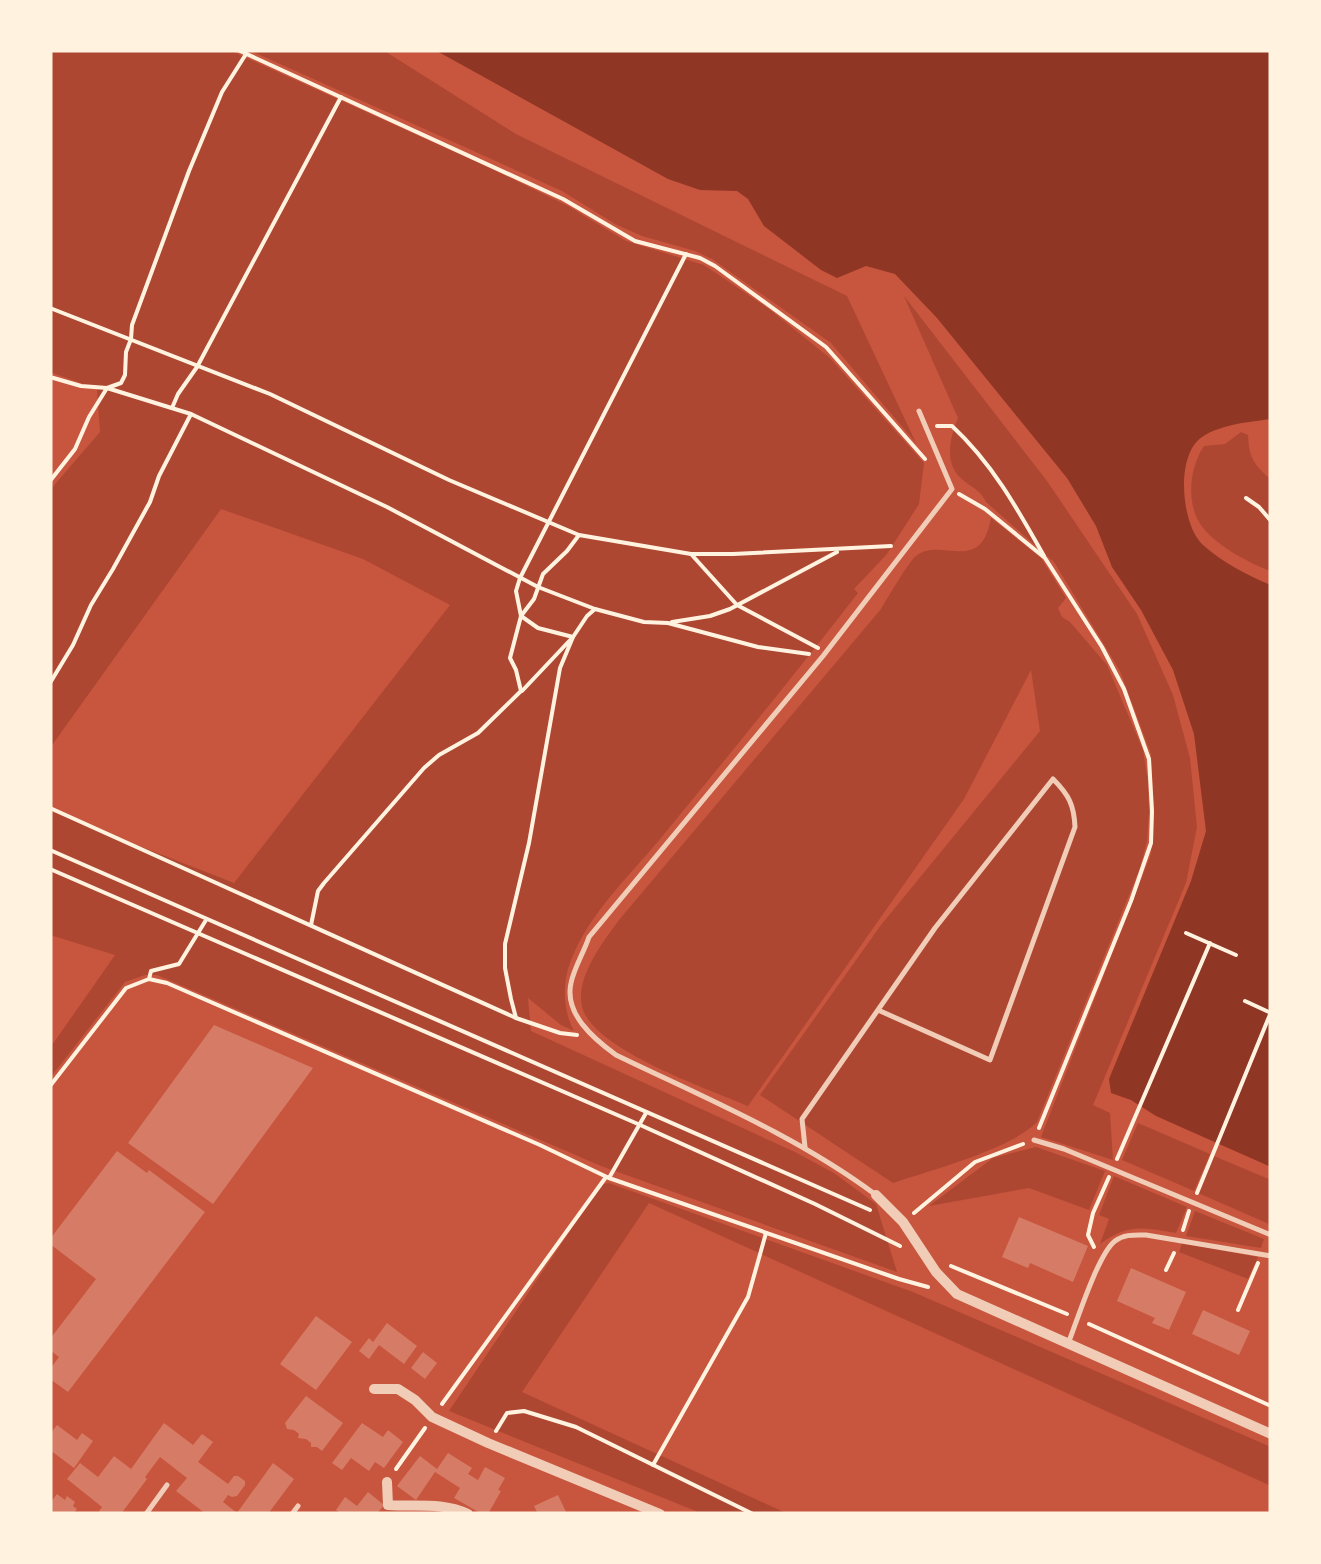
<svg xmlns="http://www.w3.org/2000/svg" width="1321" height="1564" font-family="Merriweather,serif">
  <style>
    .green { fill: #ae4732 }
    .water { fill: #8f3625 }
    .building { fill: #d67c66 }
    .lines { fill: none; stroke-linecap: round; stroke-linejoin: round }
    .path { stroke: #fff3e0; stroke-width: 4 }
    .service { stroke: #f1ccb7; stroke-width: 5 }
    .minor { stroke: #f1ccb7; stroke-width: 10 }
  </style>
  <rect width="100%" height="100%" fill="#c8553d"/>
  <g class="green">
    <path d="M50,50H229L490,168L568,206L626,241L704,265L769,309L830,358L924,463L919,504L887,554L854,589L858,593C795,674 730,754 665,833C632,874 588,913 570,963C562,984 563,1011 574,1031L561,1025L528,998L531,1031L795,1152L834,1173L876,1204L897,1272L601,1166L157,975H145L125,982L50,1078V1048L115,955L50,935V811L234,883L450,605L363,559L221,509L50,748V490L100,432L97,389L50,372Z"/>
    <path d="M249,50H383L516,134L847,296L916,443L831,343L712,259L695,251L642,236L615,224L562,191Z"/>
    <path d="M904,296L1047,481L1137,614L1173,695L1190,758L1197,827L1186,883L1093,1105L1110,1113L1113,1160L1041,1137L1151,854L1154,812L1151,754L1120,671L1054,562L986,502C981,490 972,488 963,480C943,464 950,438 958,418Z"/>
    <path d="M1241,432L1248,435C1249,459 1254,464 1271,480V571C1250,564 1218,546 1204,529C1185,507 1189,468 1204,446L1225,444Z"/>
    <path d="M991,518L1041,558L1066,598L1058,608L1062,617L1070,622L1107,665L1143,750L1148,781L1149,812L1147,841L1140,868L1037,1122C1011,1149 931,1170 893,1183L760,1095L881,925L1040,731L1031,670L964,799L748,1106C708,1089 598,1051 583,1010C573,980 603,942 619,920L881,609C887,599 909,561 916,556C941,536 981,576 991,518Z"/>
    <path d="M1138,1123L1210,1154L1194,1191L1122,1160Z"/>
    <path d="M1036,1147L1105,1171L1089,1210L1029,1188L929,1206L993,1158Z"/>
    <path d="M1214,1156L1271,1180L1269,1224L1198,1193Z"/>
    <path d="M1114,1176L1187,1207L1176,1233C1142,1228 1130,1223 1100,1244L1109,1219L1099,1215Z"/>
    <path d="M609,1183L913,1292L1271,1447V1486L649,1203L522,1392L788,1514H703L449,1411L598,1189L604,1184Z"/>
    <path d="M1195,1211L1264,1239L1261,1248L1186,1236Z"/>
    <path d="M1182,1243L1258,1257L1248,1279L1179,1252Z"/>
  </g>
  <path class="water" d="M435,50H1271V419C1250,422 1221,424 1202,437C1175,455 1181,525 1203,545C1222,562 1248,576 1271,585V1167L1156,1116L1131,1100L1111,1093L1109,1079L1191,881L1206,831L1194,734L1173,670L1141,610L1112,567L1096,526L1067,478L937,318L895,274L866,266L837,278L821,270L764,226L748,199L737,191L700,190L668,179Z"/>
  <g class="building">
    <path d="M214,1025L313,1068L213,1204L128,1143Z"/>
    <path d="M117,1151L147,1173L149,1170L205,1212L68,1392L50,1379V1369L59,1357L50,1350V1339L96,1279L50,1244V1239Z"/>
    <path d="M1019,1217L1088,1246L1073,1282L1030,1263L1028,1268L1002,1257Z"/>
    <path d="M1131,1268L1186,1292L1169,1330L1152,1323L1155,1318L1117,1301Z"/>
    <path d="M1203,1310L1250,1331L1239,1355L1192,1334Z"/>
    <path d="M316,1316L352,1342L316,1390L280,1364Z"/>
    <path d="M387,1323L417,1346L404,1364L379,1345L369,1359L359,1351L369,1338L373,1342Z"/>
    <path d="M423,1352L437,1363L425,1379L411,1368Z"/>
    <path d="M306,1396L343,1423L322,1451L317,1447H311V1443L306,1439L298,1438L299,1434L294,1430L287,1429L285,1423Z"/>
    <path d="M164,1423L193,1445L202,1434L213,1442L198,1462L228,1484L234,1476H238L245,1481V1485L237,1496L232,1497L228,1495L223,1502L237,1513L273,1463L294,1479L268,1514H206L176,1491L187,1478L160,1457L145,1477L147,1479L121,1514H97L102,1507L67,1479L80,1463L98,1477L114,1456L131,1469Z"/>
    <path d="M362,1423L383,1437L388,1430L403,1442L384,1468L375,1462L369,1471L351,1458L342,1470L332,1463Z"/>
    <path d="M57,1425L77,1440L82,1433L93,1441L74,1468L50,1450V1434Z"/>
    <path d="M448,1453L472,1468L468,1474L478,1480L485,1467L505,1478L498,1490L501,1491L488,1514H482L454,1498L460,1488L435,1472L416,1500L397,1486L420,1456L437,1469Z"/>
    <path d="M368,1492L384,1505L377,1514H341L336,1510L345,1497L357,1506Z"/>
    <path d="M57,1494L65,1500L67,1496L75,1502L73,1506L77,1509L73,1514H50V1503Z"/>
    <path d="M558,1495L567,1514H538L534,1506Z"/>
  </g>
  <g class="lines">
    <g class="path">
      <path d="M238,50L563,199L635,241L700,258L715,266L826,347L925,459"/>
      <path d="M50,308L270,394L449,480L579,535L691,554H733L891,546"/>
      <path d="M50,377L81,386L107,388L191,414L387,507L538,587L595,609L644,622L668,623L758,647L809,654"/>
      <path d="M172,408L178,394L197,367L341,97"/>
      <path d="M937,426H952C992,463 1017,508 1044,556"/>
      <path d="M50,481L75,449L89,417L107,388L121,383L125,375L126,352L131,339L132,325L189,171L222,92L246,54"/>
      <path d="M959,494L985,509L1045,558L1102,647L1124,689L1149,759L1152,811L1151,843L1131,901L1039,1128"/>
      <path d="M1246,498L1259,507L1271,521"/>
      <path d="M579,535L567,551L543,574L534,599L521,616L538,628L573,637L587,616L595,609"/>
      <path d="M691,554L737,605L818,648"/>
      <path d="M672,622L710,616L730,609L837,552"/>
      <path d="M50,683L73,645L91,605L113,569L150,502L159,476L191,414"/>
      <path d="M50,808L516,1018L560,1033L577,1035"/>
      <path d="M50,850L870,1210"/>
      <path d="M50,869L638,1124L815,1204L900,1246"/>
      <path d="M311,925L318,891L324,883L424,768L439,755L478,733L521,691L516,670L510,658L521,616L516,591L520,578L686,254"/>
      <path d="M1186,933L1236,955"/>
      <path d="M149,979L151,971L179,964L206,920"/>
      <path d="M1245,1001L1271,1013"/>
      <path d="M516,1018L511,999L505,968V944L529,843L560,668L573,637L522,691"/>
      <path d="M50,1086L126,988L149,979L167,983L540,1145L609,1178L899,1279L928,1287"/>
      <path d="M1117,1159L1210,943"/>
      <path d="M609,1178L646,1113"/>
      <path d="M1197,1193L1271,1012"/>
      <path d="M914,1213L975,1162L1023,1144"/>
      <path d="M1183,1230L1189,1211"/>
      <path d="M1094,1247L1088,1235L1093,1213L1109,1177"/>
      <path d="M951,1266L1067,1314"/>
      <path d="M1166,1270L1174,1253"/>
      <path d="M1238,1310L1258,1263"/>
      <path d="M1089,1324L1271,1406"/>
      <path d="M442,1404L606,1177"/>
      <path d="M496,1431L507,1413L524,1411L576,1427L753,1514"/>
      <path d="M653,1465L748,1297L766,1233"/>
      <path d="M396,1469L425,1428"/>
    </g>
    <g class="service">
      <path d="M1034,1140L1064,1149L1271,1235"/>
      <path d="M805,1147L802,1119L935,928L1053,779C1069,795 1074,805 1075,827L990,1060L878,1010"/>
      <path d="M876,1195C797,1136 705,1098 616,1055C594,1039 564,1014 571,983C574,968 584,952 589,937L823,656L952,489L919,411"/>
      <path d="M1068,1344C1077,1321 1098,1254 1115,1241C1124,1234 1135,1235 1146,1235L1271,1256"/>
      <path d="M146,1514L167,1485"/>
      <path d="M292,1514L298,1506"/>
    </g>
    <g class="minor">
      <path d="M876,1195L903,1222L936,1272L957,1294L1271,1434"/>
      <path d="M374,1389H398L415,1400L432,1417L488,1443L660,1514"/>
      <path d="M387,1482L388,1505C417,1507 441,1502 468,1514"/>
    </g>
  </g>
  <rect width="1321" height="1564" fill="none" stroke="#fff3e0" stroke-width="105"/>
</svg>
